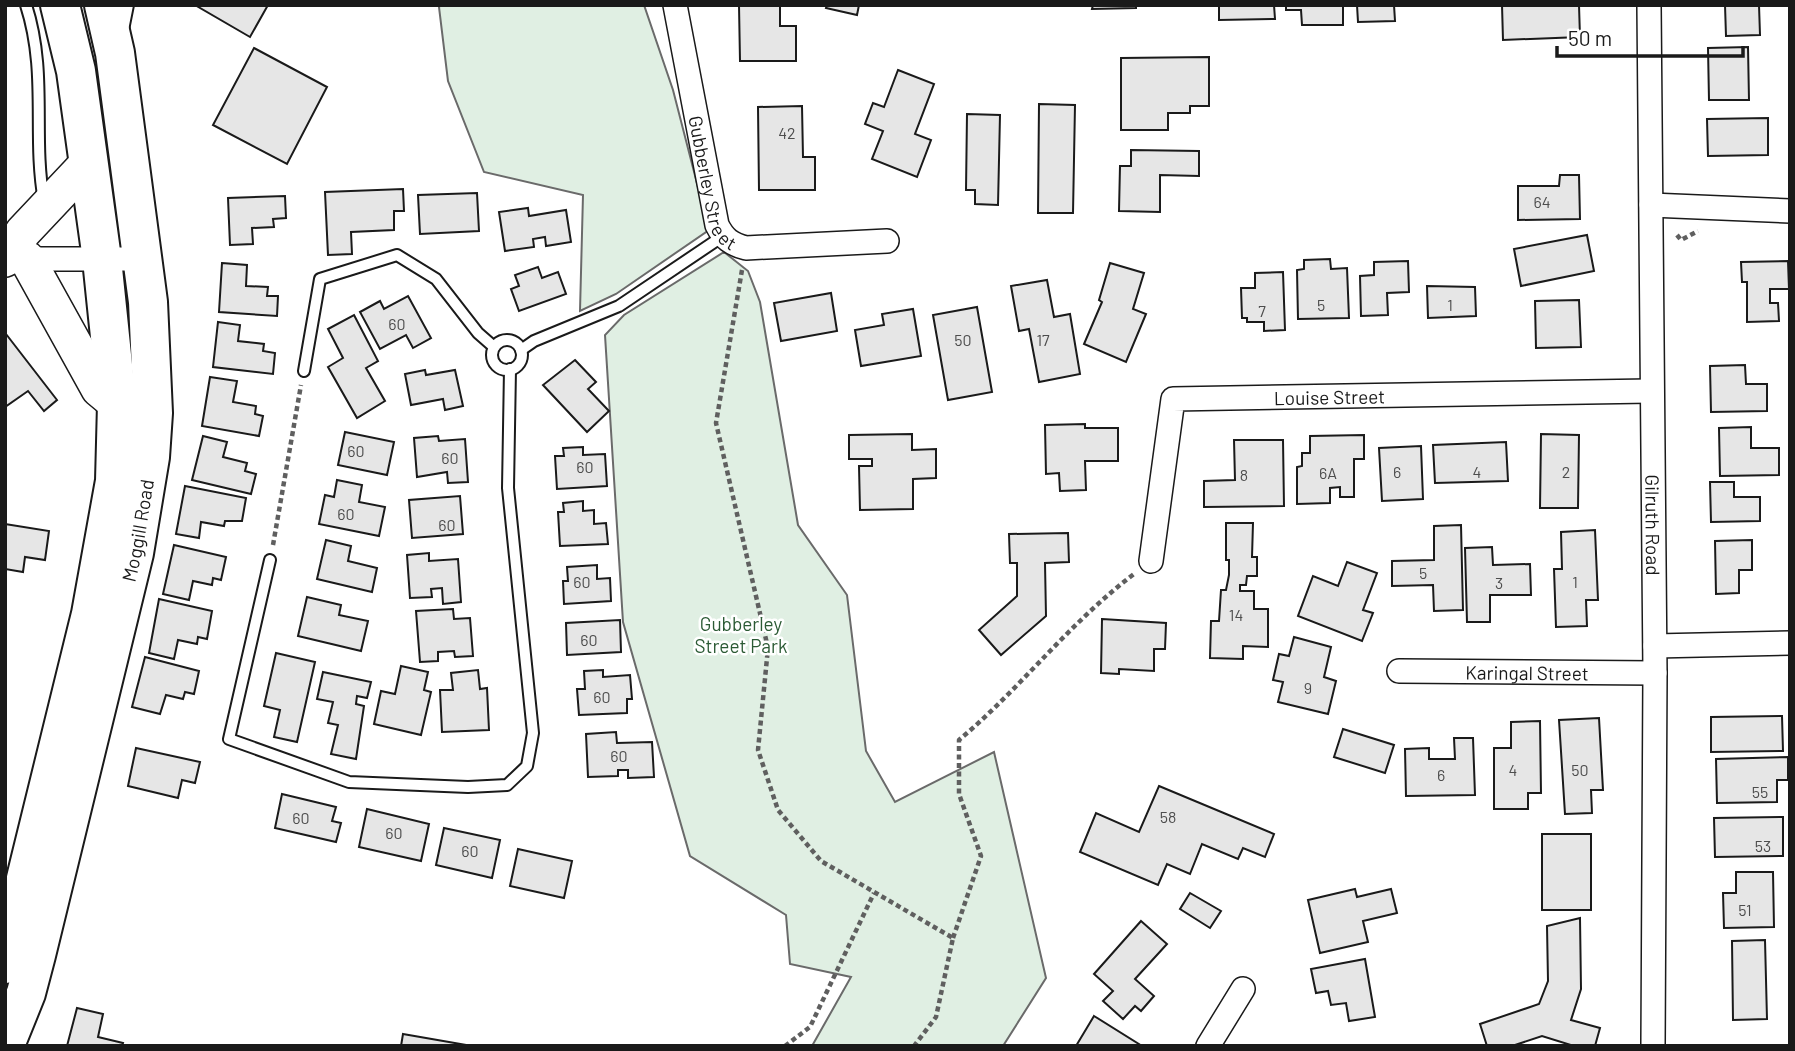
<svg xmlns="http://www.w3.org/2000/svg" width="1795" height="1051" font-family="Barlow,sans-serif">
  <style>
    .green { fill: #e0efe3; stroke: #6a6a6a; stroke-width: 2 }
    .building { fill: #e6e6e6; stroke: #1a1a1a; stroke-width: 2 }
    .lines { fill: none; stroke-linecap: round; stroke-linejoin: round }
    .lane-casing { stroke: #1a1a1a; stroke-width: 14 }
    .street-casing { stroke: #1a1a1a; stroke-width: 26 }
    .primary-casing { stroke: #1a1a1a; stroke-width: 38 }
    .highway-casing { stroke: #1a1a1a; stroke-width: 42 }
    .path { stroke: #5f5f5f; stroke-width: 4.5; stroke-dasharray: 5 3.5; stroke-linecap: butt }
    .lane { stroke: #fff; stroke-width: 10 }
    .street { stroke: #fff; stroke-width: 23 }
    .primary { stroke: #fff; stroke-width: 35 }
    .highway { stroke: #fff; stroke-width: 38 }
    .labels { text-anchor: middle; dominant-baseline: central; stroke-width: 5; stroke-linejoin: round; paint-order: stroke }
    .number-label { font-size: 16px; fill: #4d4d4d }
    .street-label { font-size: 19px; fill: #1a1a1a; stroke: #fff }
    .park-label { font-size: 19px; fill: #2b5a34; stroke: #fff }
  </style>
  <rect width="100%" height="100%" fill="#fff"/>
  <g class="green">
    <path d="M441,5H644L673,90L709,230L616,294L580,311L583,195L484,172L448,81L439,7Z"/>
    <path d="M724,252L748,271L760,302L798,525L847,595L866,751L895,802L994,752L1046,978L1003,1046H812L851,977L790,964L786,915L690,856L623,622L605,335L624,315Z"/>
  </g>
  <g class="building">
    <path d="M195,5H268L250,37Z"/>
    <path d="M739,5H780V26H796V61H740Z"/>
    <path d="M827,5H859L857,15L826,8Z"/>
    <path d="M1093,5H1136V8L1092,9Z"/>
    <path d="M1219,5H1274L1275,19L1219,20Z"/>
    <path d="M1286,5H1343V25H1302L1301,10H1286Z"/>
    <path d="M1357,5H1394L1395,21L1358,22Z"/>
    <path d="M1502,5H1579L1580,37L1503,40Z"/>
    <path d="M1725,5H1759L1760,35L1726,36Z"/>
    <path d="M1748,47L1749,100H1709L1708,48Z"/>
    <path d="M254,48L327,87L287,164L213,125Z"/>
    <path d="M1209,57V106H1190V113H1168V130H1121V58Z"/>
    <path d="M898,70L934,84L915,134L931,140L917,177L872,159L883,131L865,124L873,103L884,107Z"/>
    <path d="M1039,104L1075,105L1073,213H1038Z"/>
    <path d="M802,106L803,157H815V190H759L758,107Z"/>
    <path d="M967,114L1000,115L998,205L975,204V190H966Z"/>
    <path d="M1768,118V155L1708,156L1707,119Z"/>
    <path d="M1131,150L1199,151V176L1160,175V212L1119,211L1120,166H1131Z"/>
    <path d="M1560,175H1579L1580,219L1518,220V186H1559Z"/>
    <path d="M403,189L404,211H394V230L351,232L352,254L328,255L325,192Z"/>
    <path d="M477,193L479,231L420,234L418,195Z"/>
    <path d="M285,196L286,218L273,219L274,227L252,228L253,244L230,245L228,198Z"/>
    <path d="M528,208L529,216L566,210L571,242L546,246L545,237L533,239L534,247L505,251L499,212Z"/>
    <path d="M1587,235L1594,271L1521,286L1514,249Z"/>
    <path d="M1330,259L1331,269L1347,268L1349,318L1298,319L1297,270L1304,269V260Z"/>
    <path d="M1408,261L1409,292L1387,293L1388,315L1361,316L1360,276L1374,275V262Z"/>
    <path d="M1788,261L1789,289H1770V303H1778L1779,321L1747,322V282H1742L1741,262Z"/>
    <path d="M222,263L247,265L246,286L268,287L267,296H278L277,316L219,312Z"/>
    <path d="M1110,263L1144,273L1133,309L1146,314L1126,362L1084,344L1102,302L1099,300Z"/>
    <path d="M538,267L542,278L558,272L566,294L519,311L511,289L519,286L515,275Z"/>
    <path d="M1283,272L1285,330L1264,331V322H1247V318H1242L1241,288H1255V273Z"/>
    <path d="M1047,280L1054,317L1070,314L1080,374L1039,382L1029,329L1019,331L1011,286Z"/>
    <path d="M1427,286L1475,287L1476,316L1428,318Z"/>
    <path d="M831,293L837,331L781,341L774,303Z"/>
    <path d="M408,296L431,338L413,348L406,335L380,349L360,312L380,301L384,309Z"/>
    <path d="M1579,300L1581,347L1536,348L1535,301Z"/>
    <path d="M977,307L992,392L948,400L933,315Z"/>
    <path d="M913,309L921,356L861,366L855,330L884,325L882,314Z"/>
    <path d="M354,315L378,361L366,368L385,401L357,418L328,367L343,358L328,329Z"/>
    <path d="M218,322L240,325L238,341L264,344L263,351L275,353L273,374L213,367Z"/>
    <path d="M6,334L57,400L44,411L28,391L5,407Z"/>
    <path d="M575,360L596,382L588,389L609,411L587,432L543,385Z"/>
    <path d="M1745,365L1746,384H1767V411L1711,412L1710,366Z"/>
    <path d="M425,370L426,375L455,370L463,406L445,410L443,399L411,405L405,374Z"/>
    <path d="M210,377L237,381L233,402L256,406L255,414L263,416L259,436L202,426Z"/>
    <path d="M1085,424V428H1118V461H1085L1086,490L1060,491L1059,473L1046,474L1045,425Z"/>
    <path d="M1751,427V448H1779V475L1720,476L1719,428Z"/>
    <path d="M345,432L394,442L387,475L338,465Z"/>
    <path d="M912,434V450L936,449V478L913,479V509L860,510L859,466H872V459H849V435Z"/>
    <path d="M1541,434L1579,435L1578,508H1540Z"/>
    <path d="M1364,435V459H1354V497H1340V487L1330,488V503L1297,504V467L1302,466V453H1310V436Z"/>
    <path d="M203,436L227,442L223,457L247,463L245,471L256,474L251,494L192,480Z"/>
    <path d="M438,436L439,441L465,439L468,482L448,483L447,472L417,477L414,438Z"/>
    <path d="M1234,440H1283L1284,506L1204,507V481L1235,480Z"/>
    <path d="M1506,442L1508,481L1435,483L1433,445Z"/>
    <path d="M1421,446L1423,499L1382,501L1379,448Z"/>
    <path d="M583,447V455L605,454L607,486L557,489L555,456H564L563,448Z"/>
    <path d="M337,480L362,485L359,502L385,507L379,536L319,524L325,495L334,497Z"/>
    <path d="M1710,482H1734V497H1760V521L1711,522Z"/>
    <path d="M185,486L246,498L242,521H225L224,526L201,522L199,538L176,534Z"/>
    <path d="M460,496L463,534L412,538L409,500Z"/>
    <path d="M583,501V511L594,510V524L606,523L608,544L560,546L558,512H564L563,503Z"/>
    <path d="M1226,523H1253L1252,557H1257V576H1247L1246,585H1240V591H1254V609H1268V647L1243,646V659L1210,658L1211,621H1219L1221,590H1226L1229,575V560H1226Z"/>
    <path d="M5,524L49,531L45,560L25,557L23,572L5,569Z"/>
    <path d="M1461,525L1463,610L1434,611L1433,585L1392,586V561L1434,560V526Z"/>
    <path d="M1595,530L1598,600H1586L1587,626L1556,627L1554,569H1562L1561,532Z"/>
    <path d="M1068,533L1069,562L1045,563L1046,616L1001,655L979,630L1017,596V563H1010L1009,534Z"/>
    <path d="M326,540L351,546L348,561L377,568L372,592L317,579Z"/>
    <path d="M1752,540V570H1739V593L1716,594L1715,541Z"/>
    <path d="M174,545L226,557L221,580L213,578L212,585L193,581L189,600L163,594Z"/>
    <path d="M1492,547L1493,565L1530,564L1531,595H1490V622H1467L1465,548Z"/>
    <path d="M429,553V561L458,559L461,602L443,604L442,588L431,589L432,597L410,598L407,555Z"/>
    <path d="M1347,562L1377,573L1363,610L1373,613L1362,641L1298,616L1313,576L1338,586Z"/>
    <path d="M597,565V579L610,578L611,601L564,604L563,581H568L567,567Z"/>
    <path d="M307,597L341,605L339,615L368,621L361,651L298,636Z"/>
    <path d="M159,599L212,611L207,639L198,637L197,644L178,640L174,659L149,653Z"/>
    <path d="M453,609L454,619L470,618L473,656L455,657L454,651L438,652V661L420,662L416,611Z"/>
    <path d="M1102,619L1166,623L1165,649H1154V671L1119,669V674L1101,673Z"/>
    <path d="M620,620L621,652L567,655L566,623Z"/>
    <path d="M1294,637L1331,647L1324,677L1336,681L1328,714L1278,702L1283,682L1273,680L1279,654L1289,656Z"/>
    <path d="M276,653L315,662L297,742L274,737L280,710L264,706Z"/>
    <path d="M145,657L199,671L194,694L185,692L183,699L166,695L160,714L132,707Z"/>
    <path d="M401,666L428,672L424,690L431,692L421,735L374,724L381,691L395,694Z"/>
    <path d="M478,670L480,689L487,688L489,730L442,732L440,690H453L451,673Z"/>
    <path d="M603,670V677L630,675L632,699H627V713L579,715L577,689H585L584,671Z"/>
    <path d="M323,672L371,682L367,698L357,696L356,704L364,706L356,759L331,754L338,725L328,723L333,702L317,699Z"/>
    <path d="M1782,716L1783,751L1711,752V717Z"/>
    <path d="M1599,718L1603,790H1591L1592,813L1565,814L1559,720Z"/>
    <path d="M1540,721L1541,793H1528V809H1494V748H1511V722Z"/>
    <path d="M1343,729L1394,745L1385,773L1334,757Z"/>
    <path d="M616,732L617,743L652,742L654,777L628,778V770H618V776L588,777L586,734Z"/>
    <path d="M1454,738H1473L1475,795L1406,796L1405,749L1429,748V759H1455Z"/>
    <path d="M136,748L200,762L195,783L182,780L178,798L128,786Z"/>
    <path d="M1788,757V780H1777V802L1717,803L1716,759Z"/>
    <path d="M1159,786L1274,834L1265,857L1243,848L1238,859L1202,844L1190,874L1167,864L1158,885L1080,852L1096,813L1139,832Z"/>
    <path d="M282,794L336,807L332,821L341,823L336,842L275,828Z"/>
    <path d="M367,809L429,824L421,861L359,847Z"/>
    <path d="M1783,817V856L1715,857L1714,818Z"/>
    <path d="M444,828L500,840L492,878L436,865Z"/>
    <rect x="1542" y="834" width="49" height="76"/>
    <path d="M518,849L572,861L564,898L510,886Z"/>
    <path d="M1736,872H1773L1774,927L1724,928L1723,893H1736Z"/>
    <path d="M1355,889L1357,897L1391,889L1397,913L1363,921L1368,942L1320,953L1308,900Z"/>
    <path d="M1190,893L1221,911L1210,928L1180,909Z"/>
    <path d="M1580,918L1581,989L1571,1020L1600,1028L1595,1046H1574L1542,1036L1512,1046H1487L1480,1024L1539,1004L1548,981L1547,926Z"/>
    <path d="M1141,921L1167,944L1135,979L1154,996L1141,1011L1135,1006L1123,1019L1103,1001L1113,991L1094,974Z"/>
    <path d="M1765,940L1767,1019L1733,1020L1732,941Z"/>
    <path d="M1365,959L1375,1017L1349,1021L1346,1003L1331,1005L1328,991L1316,993L1311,969Z"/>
    <path d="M77,1008L103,1014L98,1037L123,1043L122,1046H67Z"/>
    <path d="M1094,1016L1142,1046H1076Z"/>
    <path d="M403,1034L472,1046H401Z"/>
  </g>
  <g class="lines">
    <g class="lane-casing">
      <g id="lane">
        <path d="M26,5C48,73 32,135 44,201"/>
        <path d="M123,30L128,5"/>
        <circle cx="507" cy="355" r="15"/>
        <path d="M521,350L534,341L619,306L723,236"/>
        <path d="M304,371L320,279L397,255L436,279L478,333L494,347"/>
        <path d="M270,560L229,739L349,782L468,787L507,785L527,766L533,733L508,488L510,369"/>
      </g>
    </g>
    <g class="street-casing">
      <g id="street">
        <path id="s1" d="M675,5L717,225C724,239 731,244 746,248L887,241"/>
        <path id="s2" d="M1649,5L1655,673L1653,1046"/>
        <path d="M1651,205L1790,211"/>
        <path d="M16,259H143"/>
        <path id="s3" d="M1151,561L1173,399L1650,391"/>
        <path d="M1655,646L1790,643"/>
        <path id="s4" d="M1399,671L1655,673"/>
        <path d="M1208,1046L1243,989"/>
      </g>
    </g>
    <g class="primary-casing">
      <g id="primary">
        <path d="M5,259L23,232L89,162"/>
        <path d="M27,259L99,389L117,404"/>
      </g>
    </g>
    <g class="highway-casing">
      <g id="highway">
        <path d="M5,964L91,614L115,481L117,404L102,259L76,71L60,5"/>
        <path id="s5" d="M5,1045L26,993L36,955L134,553L150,457L153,413L148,302L115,53L104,5"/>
      </g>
    </g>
    <g class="path">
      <path d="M1677,235L1681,240L1698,231"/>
      <path d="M742,270L716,423L768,648L758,750L778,810L821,861L953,938L936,1017L914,1046"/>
      <path d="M273,545L301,385"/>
      <path d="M953,938L981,856L959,794V740C1021,688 1069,623 1134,574"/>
      <path d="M785,1046L810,1027L874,893"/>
    </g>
    <use href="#lane" class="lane"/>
    <use href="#street" class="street"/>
    <use href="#primary" class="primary"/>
    <use href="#highway" class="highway"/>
  </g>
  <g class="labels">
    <g class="number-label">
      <text x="787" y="132">42</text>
      <text x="1542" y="201">64</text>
      <text x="1321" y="304">5</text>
      <text x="1450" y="304">1</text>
      <text x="1262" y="310">7</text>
      <text x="397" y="323">60</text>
      <text x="963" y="339">50</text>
      <text x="1043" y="339">17</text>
      <text x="356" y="450">60</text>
      <text x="450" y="457">60</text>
      <text x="585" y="466">60</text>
      <text x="1397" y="471">6</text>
      <text x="1477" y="471">4</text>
      <text x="1566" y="471">2</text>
      <text x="1328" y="472">6A</text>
      <text x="1244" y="474">8</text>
      <text x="346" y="513">60</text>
      <text x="447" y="524">60</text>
      <text x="1423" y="572">5</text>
      <text x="582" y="581">60</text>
      <text x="1575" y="581">1</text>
      <text x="1499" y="582">3</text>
      <text x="1236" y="614">14</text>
      <text x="589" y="639">60</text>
      <text x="1308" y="687">9</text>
      <text x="602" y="696">60</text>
      <text x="619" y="755">60</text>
      <text x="1513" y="769">4</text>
      <text x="1580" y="769">50</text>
      <text x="1441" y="774">6</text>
      <text x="1760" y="791">55</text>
      <text x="1168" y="816">58</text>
      <text x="301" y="817">60</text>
      <text x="394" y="832">60</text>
      <text x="1763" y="845">53</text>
      <text x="470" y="850">60</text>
      <text x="1745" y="909">51</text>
    </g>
    <g class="street-label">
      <text stroke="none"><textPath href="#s1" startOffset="182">Gubberley Street</textPath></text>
      <text stroke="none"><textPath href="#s3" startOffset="320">Louise Street</textPath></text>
      <text stroke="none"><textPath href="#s2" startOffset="520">Gilruth Road</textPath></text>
      <text stroke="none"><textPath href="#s5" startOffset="532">Moggill Road</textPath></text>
      <text stroke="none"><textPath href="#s4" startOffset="128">Karingal Street</textPath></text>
    </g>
    <g class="park-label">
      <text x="741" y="623">Gubberley<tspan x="741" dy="22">Street Park</tspan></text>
    </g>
  </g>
  <rect width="1795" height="1051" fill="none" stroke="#1a1a1a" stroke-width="14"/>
  <path d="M1557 46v10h186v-10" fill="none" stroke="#1a1a1a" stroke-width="3.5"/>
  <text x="1568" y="46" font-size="21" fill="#1a1a1a" stroke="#ffffff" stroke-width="5" paint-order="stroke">50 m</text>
</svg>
